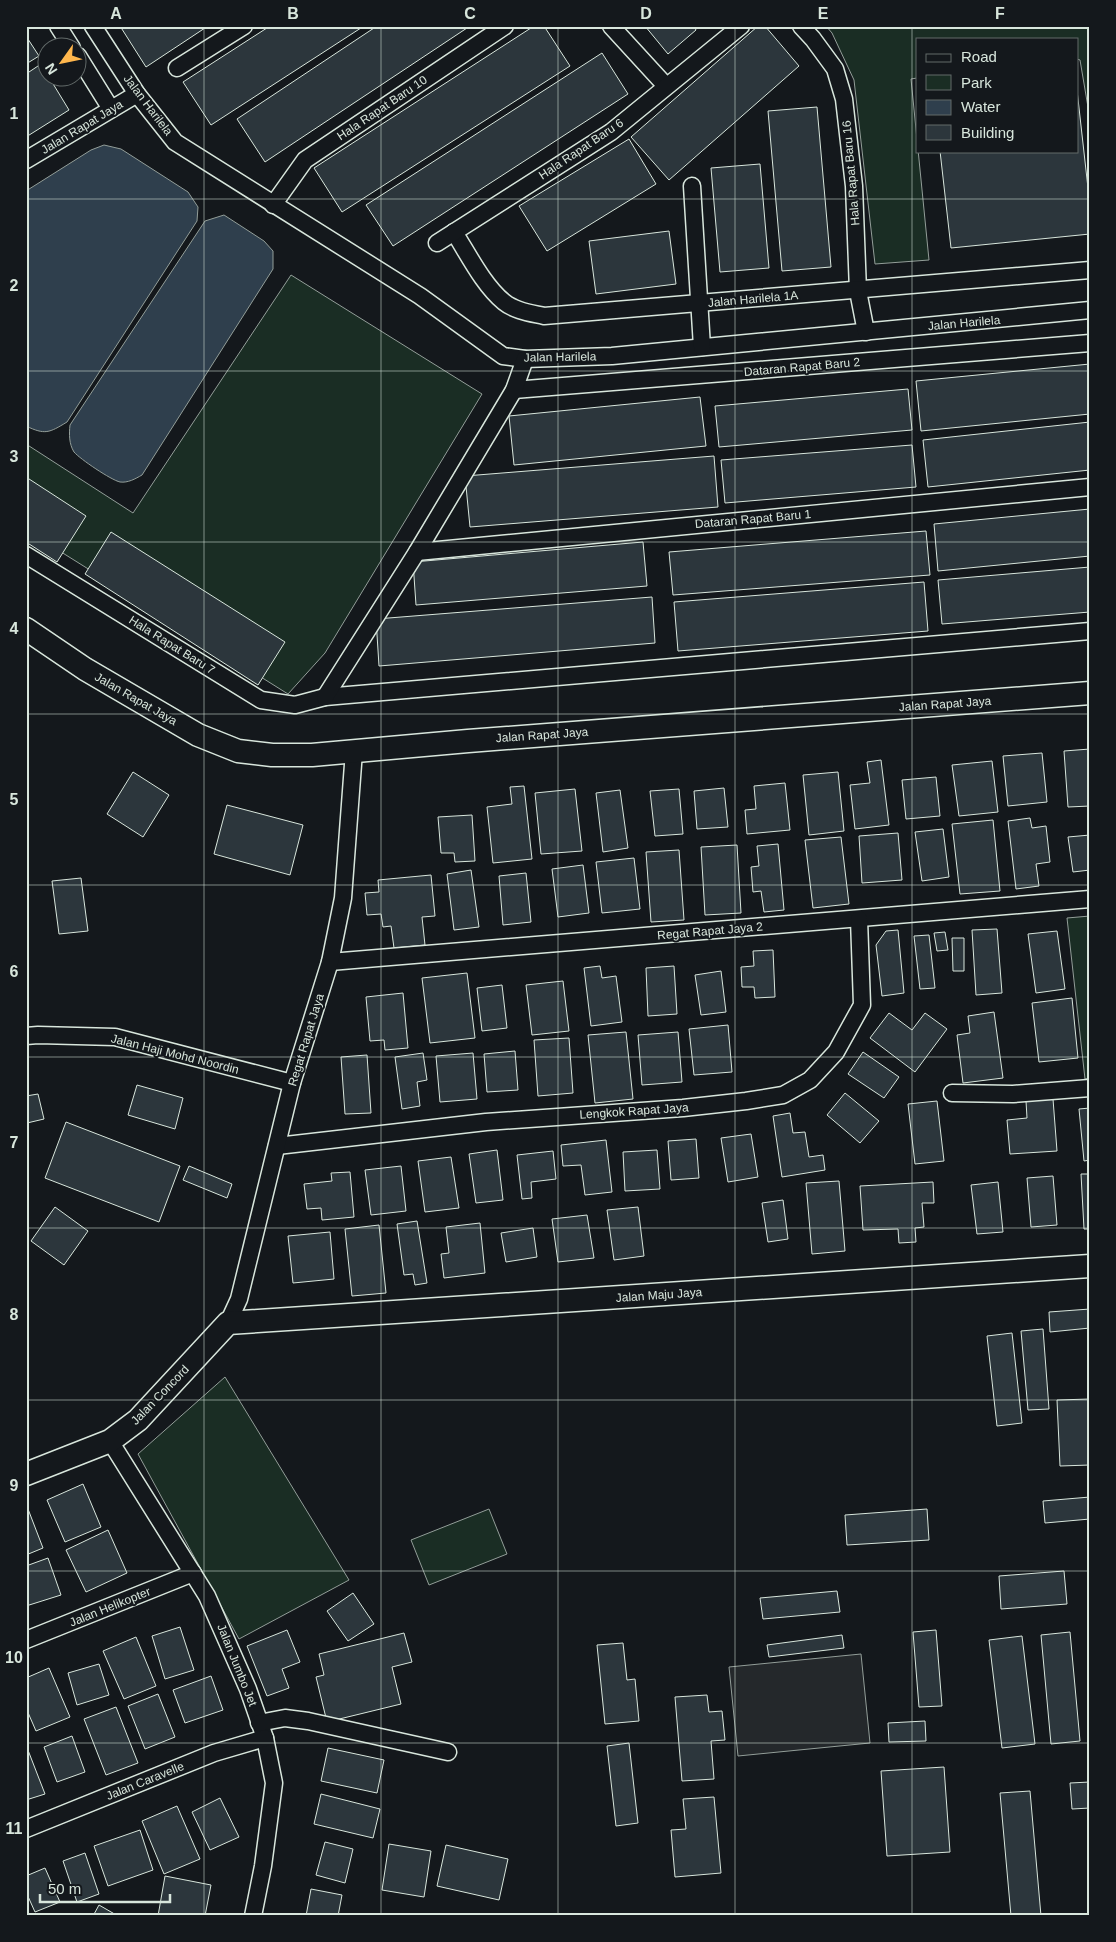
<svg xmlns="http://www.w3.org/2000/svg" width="1116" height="1942" font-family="Helvetica,sans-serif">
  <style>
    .green { fill: #1a2d24; stroke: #939e99 }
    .parking { fill: #24282b; stroke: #939e99 }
    .water { fill: #2f3f4d; stroke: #939e99 }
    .building { fill: #2c363c; stroke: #d8e6dc }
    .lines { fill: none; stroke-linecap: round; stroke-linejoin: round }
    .street-casing { stroke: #d8e6dc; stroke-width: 19 }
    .secondary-casing { stroke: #d8e6dc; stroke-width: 25 }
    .street { stroke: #14181c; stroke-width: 16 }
    .secondary { stroke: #14181c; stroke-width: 22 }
    .grid { fill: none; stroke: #d8e6dc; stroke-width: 1; stroke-opacity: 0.55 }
    .labels { text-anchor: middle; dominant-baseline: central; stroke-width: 4; stroke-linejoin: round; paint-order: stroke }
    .street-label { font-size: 12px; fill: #d8e6dc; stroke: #14181c }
    .neatline { fill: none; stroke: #d8e6dc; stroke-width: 2 }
    .grid-label { font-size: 16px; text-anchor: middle; font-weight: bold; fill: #d8e6dc }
  </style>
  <rect width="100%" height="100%" fill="#14181c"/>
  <g class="green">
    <path d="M826,26H1090V119L1080,60L1077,59V39H917V78L911,79L929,260L875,264L854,80L832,33Z"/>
    <path d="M291,275L482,394L325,653L288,694L26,530V444L133,513Z"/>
    <path d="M1090,916V1078L1085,1079L1067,918Z"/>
    <path d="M225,1377L349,1580L239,1639L138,1454Z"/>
    <path d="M489,1509L507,1554L429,1585L411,1540Z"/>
  </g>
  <path class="parking" d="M861,1654L870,1743L738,1756L729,1667Z"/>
  <g class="water">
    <path d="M104,145L121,149L188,192L198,207L197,221L67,422C49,433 45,435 26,426V191L91,150Z"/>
    <path d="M224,215L264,241L273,251V269L142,475C135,479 128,483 120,482C111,480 80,459 74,452C69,444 69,434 70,425L205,221Z"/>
  </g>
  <g class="building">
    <path d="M120,26H208L146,67Z"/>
    <path d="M270,26H364L211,125L183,82Z"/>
    <path d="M377,26H470L265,162L237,119Z"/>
    <path d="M534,26H544L570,66L342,212L314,168Z"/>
    <path d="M645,26H694L696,30L668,54Z"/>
    <path d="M758,26H765L799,66L669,180L631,137Z"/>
    <path d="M26,36L39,56L26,64Z"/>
    <path d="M602,53L628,94L393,246L366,205Z"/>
    <path d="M41,64L69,110L26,137V74Z"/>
    <path d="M1077,90L1090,206V234L951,248L940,151H1077Z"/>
    <path d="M817,107L831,267L782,271L768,111Z"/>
    <path d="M629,139L656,184L547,251L519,206Z"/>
    <path d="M760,164L769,268L720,272L711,168Z"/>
    <path d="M669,231L676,284L596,294L589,241Z"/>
    <path d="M1090,364V414L921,431L916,381Z"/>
    <path d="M908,389L912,430L719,447L715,406Z"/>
    <path d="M700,397L706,446L514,465L509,416Z"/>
    <path d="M1090,422V470L928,487L923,440Z"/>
    <path d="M912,445L916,487L725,503L721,460Z"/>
    <path d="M714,456L718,507L470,527L465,476Z"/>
    <path d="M26,477L86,516L57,562L26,542Z"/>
    <path d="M1090,509V556L938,571L934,524Z"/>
    <path d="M926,531L930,575L673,595L669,552Z"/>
    <path d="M111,532L285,642L258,685L85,574Z"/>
    <path d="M643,542L647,586L416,605L413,562Z"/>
    <path d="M1090,567V612L942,624L938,580Z"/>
    <path d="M924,582L928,631L678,651L674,602Z"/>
    <path d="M652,597L655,643L379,666L376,619Z"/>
    <path d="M1090,749V806L1068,807L1064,751Z"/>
    <path d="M1042,753L1047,802L1008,806L1003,756Z"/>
    <path d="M881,760L889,825L855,829L850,785L870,783L867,762Z"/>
    <path d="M992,761L998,812L959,816L952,765Z"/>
    <path d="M133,772L169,795L143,837L107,814Z"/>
    <path d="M838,772L844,831L809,835L803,775Z"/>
    <path d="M936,777L940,816L906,819L902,780Z"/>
    <path d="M785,783L790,830L747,834L745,810L756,809L754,786Z"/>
    <path d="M524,786L532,859L493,863L487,807L512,804L510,787Z"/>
    <path d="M724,788L728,827L697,829L694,791Z"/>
    <path d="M575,789L582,851L541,854L535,793Z"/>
    <path d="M679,789L683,834L655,836L650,791Z"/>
    <path d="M620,790L628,848L603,852L596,793Z"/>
    <path d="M227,805L303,825L290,875L214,854Z"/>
    <path d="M472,815L475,861L455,862L454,853H441L438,817Z"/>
    <path d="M1030,818L1032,828L1046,826L1050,862L1036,864L1039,886L1016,889L1008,821Z"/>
    <path d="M993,820L1000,891L960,894L952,824Z"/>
    <path d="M943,829L949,877L922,881L915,832Z"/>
    <path d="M898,833L902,880L862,883L859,836Z"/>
    <path d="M1090,835V870L1073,872L1068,837Z"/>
    <path d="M841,837L849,904L813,908L805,840Z"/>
    <path d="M778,844L784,910L764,912L761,891L753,892L751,867L759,866L757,846Z"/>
    <path d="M737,845L741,913L705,915L701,847Z"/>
    <path d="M679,850L684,920L651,922L646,852Z"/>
    <path d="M634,858L640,909L602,913L596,862Z"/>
    <path d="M583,865L589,913L558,917L552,869Z"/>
    <path d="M471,870L479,927L454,930L447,874Z"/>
    <path d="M526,873L531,922L503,925L499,876Z"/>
    <path d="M431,875L435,916L422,917L425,945L394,948L391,926L383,927L381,914L367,915L365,893L379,892L378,880Z"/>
    <path d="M81,878L88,931L59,934L52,881Z"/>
    <path d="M997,929L1002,993L976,995L972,930Z"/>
    <path d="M898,930L904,993L882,996L876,945L886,931Z"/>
    <path d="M1057,931L1065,989L1036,993L1028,934Z"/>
    <path d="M945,932L948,950L937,951L934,933Z"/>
    <path d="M929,935L935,988L920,989L914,936Z"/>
    <path d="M952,938H964V971H953Z"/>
    <path d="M773,950L775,997L755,998L754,987H742L741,967L754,966L753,951Z"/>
    <path d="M600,966L602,978L616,976L622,1022L591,1026L584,968Z"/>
    <path d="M674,966L677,1014L648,1016L646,968Z"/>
    <path d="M721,971L726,1012L701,1015L695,975Z"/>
    <path d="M467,973L475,1038L430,1043L422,978Z"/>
    <path d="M563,981L569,1031L532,1035L526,985Z"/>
    <path d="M502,985L507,1028L482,1031L477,988Z"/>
    <path d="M403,993L408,1048L385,1050L384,1040L370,1041L366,997Z"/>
    <path d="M1072,998L1078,1058L1039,1062L1032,1003Z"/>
    <path d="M994,1012L1003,1078L963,1083L957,1035L970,1033L968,1016Z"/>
    <path d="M889,1013L912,1030L925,1013L947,1029L915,1072L870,1038Z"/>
    <path d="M728,1025L732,1072L694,1075L689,1029Z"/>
    <path d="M626,1032L633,1099L595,1103L588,1035Z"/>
    <path d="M678,1032L682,1082L642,1085L638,1035Z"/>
    <path d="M569,1038L573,1093L538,1096L534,1040Z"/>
    <path d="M515,1051L518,1090L487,1092L484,1054Z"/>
    <path d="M863,1052L899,1077L884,1098L848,1074Z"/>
    <path d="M423,1053L427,1080L417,1082L420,1106L402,1109L395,1057Z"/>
    <path d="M473,1053L477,1099L440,1102L436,1056Z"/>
    <path d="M367,1055L371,1113L345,1114L341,1057Z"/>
    <path d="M137,1085L183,1098L175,1129L128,1115Z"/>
    <path d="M845,1093L879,1121L860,1143L827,1115Z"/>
    <path d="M38,1094L44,1119L27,1123L26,1096Z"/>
    <path d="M1053,1099L1057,1151L1010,1154L1007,1120L1027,1118L1026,1101Z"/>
    <path d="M937,1101L944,1161L915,1164L908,1104Z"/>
    <path d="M1090,1108V1160L1084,1161L1079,1109Z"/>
    <path d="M790,1113L793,1133L805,1132L809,1157L823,1155L825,1170L782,1177L773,1116Z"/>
    <path d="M66,1122L180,1166L159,1222L45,1178Z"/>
    <path d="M751,1134L758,1177L728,1182L721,1138Z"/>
    <path d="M696,1139L699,1178L671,1180L668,1141Z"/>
    <path d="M606,1140L612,1192L585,1195L581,1165L563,1166L561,1145Z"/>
    <path d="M497,1150L503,1200L476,1203L469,1154Z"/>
    <path d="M657,1150L660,1189L625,1191L623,1152Z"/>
    <path d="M553,1151L556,1179L531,1182L532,1198L522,1199L517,1155Z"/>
    <path d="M451,1157L459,1208L425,1212L418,1161Z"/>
    <path d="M189,1166L232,1184L227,1198L183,1180Z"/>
    <path d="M401,1166L406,1211L371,1215L365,1170Z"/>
    <path d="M350,1172L354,1217L322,1220L321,1208L307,1209L304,1184L332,1181L331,1173Z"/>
    <path d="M1081,1174H1090V1229H1084Z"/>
    <path d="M1053,1176L1057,1225L1031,1227L1027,1178Z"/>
    <path d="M839,1181L845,1251L812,1254L806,1183Z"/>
    <path d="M933,1182L934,1203H922L924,1227L915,1228L916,1242L899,1243L898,1229L863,1230L860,1186Z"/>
    <path d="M998,1182L1003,1232L977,1234L971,1185Z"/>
    <path d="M783,1200L788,1239L768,1242L762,1203Z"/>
    <path d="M55,1207L88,1231L64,1265L31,1241Z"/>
    <path d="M638,1207L644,1256L614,1260L607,1210Z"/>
    <path d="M587,1215L594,1258L558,1262L552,1219Z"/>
    <path d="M417,1221L427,1283L415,1285L413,1274L404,1275L397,1224Z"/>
    <path d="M480,1223L485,1273L444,1278L441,1254L449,1253L446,1227Z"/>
    <path d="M379,1225L386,1293L352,1296L345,1229Z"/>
    <path d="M533,1228L537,1257L506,1262L501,1233Z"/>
    <path d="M330,1232L334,1279L293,1283L288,1236Z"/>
    <path d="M1090,1309V1328L1050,1332L1049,1312Z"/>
    <path d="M1043,1329L1049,1409L1028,1410L1021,1331Z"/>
    <path d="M1012,1333L1022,1423L997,1426L987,1336Z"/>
    <path d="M1090,1399V1465L1060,1466L1057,1400Z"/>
    <path d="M83,1484L101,1527L65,1542L47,1500Z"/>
    <path d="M1090,1497V1519L1045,1523L1043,1501Z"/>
    <path d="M28,1509L43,1548L26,1555V1510Z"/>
    <path d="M927,1509L929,1540L847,1545L845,1515Z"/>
    <path d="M108,1530L127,1573L86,1592L66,1550Z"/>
    <path d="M48,1558L61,1595L26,1606V1566Z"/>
    <path d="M1064,1571L1067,1604L1001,1609L999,1576Z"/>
    <path d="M837,1591L840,1612L763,1619L760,1598Z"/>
    <path d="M353,1593L374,1624L348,1641L327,1611Z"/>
    <path d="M180,1627L194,1670L165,1679L152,1636Z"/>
    <path d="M287,1630L300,1662L282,1669L289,1688L267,1696L247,1646Z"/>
    <path d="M936,1630L942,1706L919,1707L913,1632Z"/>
    <path d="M1070,1632L1080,1741L1051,1744L1041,1635Z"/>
    <path d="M404,1633L412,1662L392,1667L401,1704L327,1722L316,1677L324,1675L319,1654Z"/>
    <path d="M842,1635L844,1648L769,1657L767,1645Z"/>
    <path d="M1022,1636L1035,1744L1002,1748L989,1640Z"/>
    <path d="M136,1637L156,1686L124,1699L103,1651Z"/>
    <path d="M623,1643L627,1680L635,1679L639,1721L605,1724L597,1645Z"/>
    <path d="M99,1664L109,1695L77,1705L68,1673Z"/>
    <path d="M49,1668L70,1717L36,1731L26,1708V1678Z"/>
    <path d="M211,1676L223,1710L185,1723L173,1690Z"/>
    <path d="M158,1694L175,1737L145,1749L128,1706Z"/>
    <path d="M707,1695L709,1712L722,1711L725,1740L711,1741L714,1779L682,1781L675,1697Z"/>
    <path d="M116,1707L138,1763L106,1775L84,1719Z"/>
    <path d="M925,1721L926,1741L889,1742L888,1723Z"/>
    <path d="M72,1736L85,1772L57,1782L44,1747Z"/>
    <path d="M629,1743L638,1823L616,1826L607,1746Z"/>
    <path d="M26,1745L45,1794L26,1800Z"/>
    <path d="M328,1748L384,1760L377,1793L321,1781Z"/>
    <path d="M944,1767L950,1852L887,1856L881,1771Z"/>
    <path d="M1090,1782V1808L1072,1809L1070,1783Z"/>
    <path d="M1030,1791L1041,1916H1011L1000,1793Z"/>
    <path d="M321,1794L380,1809L373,1838L314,1824Z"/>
    <path d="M714,1797L721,1873L675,1877L671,1830L686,1829L683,1799Z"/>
    <path d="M220,1798L239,1837L210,1850L192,1812Z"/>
    <path d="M177,1806L200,1859L164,1874L142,1821Z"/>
    <path d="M140,1830L153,1870L108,1886L94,1846Z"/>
    <path d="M325,1842L353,1849L345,1883L316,1875Z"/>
    <path d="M389,1844L431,1851L424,1897L382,1890Z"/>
    <path d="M446,1845L508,1859L499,1900L437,1886Z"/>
    <path d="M85,1853L99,1894L77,1902L63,1861Z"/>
    <path d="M45,1868L60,1902L35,1912L26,1892V1876Z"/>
    <path d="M165,1876L211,1885L205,1916H158Z"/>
    <path d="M311,1889L342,1895L338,1916H306Z"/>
    <path d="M99,1905L118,1916H93Z"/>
  </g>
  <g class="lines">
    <g class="street-casing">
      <g id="street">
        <path d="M58,26L72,48"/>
        <path d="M93,26L137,94L175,142L420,296L503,356L525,359L612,356L1090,310"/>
        <path d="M611,26L666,86"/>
        <path d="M801,26L813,39L835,69L844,99L854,186L858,291L866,332"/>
        <path d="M78,56L111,109"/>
        <path d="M177,68L244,26"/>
        <path d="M26,160L137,94"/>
        <path d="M692,186L702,347"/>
        <path d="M273,205L305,160L505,26"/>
        <path d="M454,232C468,254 484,286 504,302C515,311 531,313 544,316L1090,270"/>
        <path d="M437,243L611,132L741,26"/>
        <path d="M514,390L1090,343"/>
        <path d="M417,552L1090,487"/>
        <path d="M26,555L261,700L295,705L325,697L1090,631"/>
        <path d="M325,697L417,552L514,390L525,359"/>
        <path d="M330,962L1090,899"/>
        <path d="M26,1036L38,1035L115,1037L292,1083"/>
        <path d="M952,1093L1013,1094L1090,1088"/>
        <path d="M277,1146L486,1122L683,1108L746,1101L783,1095L810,1080L836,1052L862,1005L859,919"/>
        <path d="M228,1323L239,1299L292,1083L330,962L343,898L354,751"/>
        <path d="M110,1441L207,1596L248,1689L265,1738L274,1783L263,1866L253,1916"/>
        <path d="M26,1640L193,1573"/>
        <path d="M259,1723L285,1718L308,1721L448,1752"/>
        <path d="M26,1829L214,1753L265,1738"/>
      </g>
    </g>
    <g class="secondary-casing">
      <g id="secondary">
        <path d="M26,629L85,669L198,735L238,751L272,755H312L468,741L1090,693"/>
        <path d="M26,1474L110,1441L138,1420L228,1323L1090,1266"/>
      </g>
    </g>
    <use href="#street" class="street"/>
    <use href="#secondary" class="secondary"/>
  </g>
  <path class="grid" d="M204,26V1916M381,26V1916M558,26V1916M735,26V1916M912,26V1916M26,199H1090M26,371H1090M26,542H1090M26,714H1090M26,885H1090M26,1057H1090M26,1228H1090M26,1400H1090M26,1571H1090M26,1743H1090"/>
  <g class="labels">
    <g class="street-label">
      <text transform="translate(148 105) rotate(53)">Jalan Harilela</text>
      <text transform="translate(382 108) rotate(-34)">Hala Rapat Baru 10</text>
      <text transform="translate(82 127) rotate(-31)">Jalan Rapat Jaya</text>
      <text transform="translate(581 149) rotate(-34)">Hala Rapat Baru 6</text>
      <text transform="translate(851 173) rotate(-95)">Hala Rapat Baru 16</text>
      <text transform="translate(753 299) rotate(-5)">Jalan Harilela 1A</text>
      <text transform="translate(964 323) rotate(-5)">Jalan Harilela</text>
      <text transform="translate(560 357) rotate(-1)">Jalan Harilela</text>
      <text transform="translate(802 367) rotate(-5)">Dataran Rapat Baru 2</text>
      <text transform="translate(753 519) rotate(-5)">Dataran Rapat Baru 1</text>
      <text transform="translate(172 645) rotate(32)">Hala Rapat Baru 7</text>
      <text transform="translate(136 699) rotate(30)">Jalan Rapat Jaya</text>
      <text transform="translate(945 704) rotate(-4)">Jalan Rapat Jaya</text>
      <text transform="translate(542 735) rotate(-4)">Jalan Rapat Jaya</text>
      <text transform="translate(710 931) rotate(-5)">Regat Rapat Jaya 2</text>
      <text transform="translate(306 1040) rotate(-73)">Regat Rapat Jaya</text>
      <text transform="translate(175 1054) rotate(14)">Jalan Haji Mohd Noordin</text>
      <text transform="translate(634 1111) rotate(-4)">Lengkok Rapat Jaya</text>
      <text transform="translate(659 1295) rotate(-4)">Jalan Maju Jaya</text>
      <text transform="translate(160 1395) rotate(-46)">Jalan Concord</text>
      <text transform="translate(110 1607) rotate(-22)">Jalan Helikopter</text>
      <text transform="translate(237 1665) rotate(68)">Jalan Jumbo Jet</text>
      <text transform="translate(145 1781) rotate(-22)">Jalan Caravelle</text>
    </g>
  </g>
  <rect width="1116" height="1942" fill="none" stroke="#14181c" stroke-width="55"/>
  <rect x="916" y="38" width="162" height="115" fill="#14181c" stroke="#626a69"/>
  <rect x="926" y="54" width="25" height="8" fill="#14181c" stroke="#626a69"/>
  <text x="961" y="62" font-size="15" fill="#d8e6dc">Road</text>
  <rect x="926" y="75" width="25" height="15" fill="#1a2d24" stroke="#626a69"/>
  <text x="961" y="88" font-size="15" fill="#d8e6dc">Park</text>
  <rect x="926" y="100" width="25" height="15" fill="#2f3f4d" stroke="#626a69"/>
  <text x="961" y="112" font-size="15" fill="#d8e6dc">Water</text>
  <rect x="926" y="125" width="25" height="15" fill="#2c363c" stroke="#626a69"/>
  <text x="961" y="138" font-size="15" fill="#d8e6dc">Building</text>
  <g transform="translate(62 62) rotate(237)"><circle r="24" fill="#14181c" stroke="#626a69"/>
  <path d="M0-4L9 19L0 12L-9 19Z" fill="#ffb74d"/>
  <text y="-8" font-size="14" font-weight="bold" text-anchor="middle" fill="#d8e6dc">N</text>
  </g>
  <path d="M40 1894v8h130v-8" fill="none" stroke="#d8e6dc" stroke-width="2.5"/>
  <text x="48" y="1894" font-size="15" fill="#d8e6dc" stroke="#14181c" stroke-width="4" paint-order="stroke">50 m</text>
  <rect x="28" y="28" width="1060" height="1886" class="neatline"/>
  <g class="grid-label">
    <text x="116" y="19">A</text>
    <text x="293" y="19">B</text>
    <text x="470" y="19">C</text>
    <text x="646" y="19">D</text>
    <text x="823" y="19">E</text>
    <text x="1000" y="19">F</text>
    <text x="14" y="119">1</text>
    <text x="14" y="291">2</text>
    <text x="14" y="462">3</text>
    <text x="14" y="634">4</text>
    <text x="14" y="805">5</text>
    <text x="14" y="977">6</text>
    <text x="14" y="1148">7</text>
    <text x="14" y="1320">8</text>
    <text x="14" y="1491">9</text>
    <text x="14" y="1663">10</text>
    <text x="14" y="1834">11</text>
  </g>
</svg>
